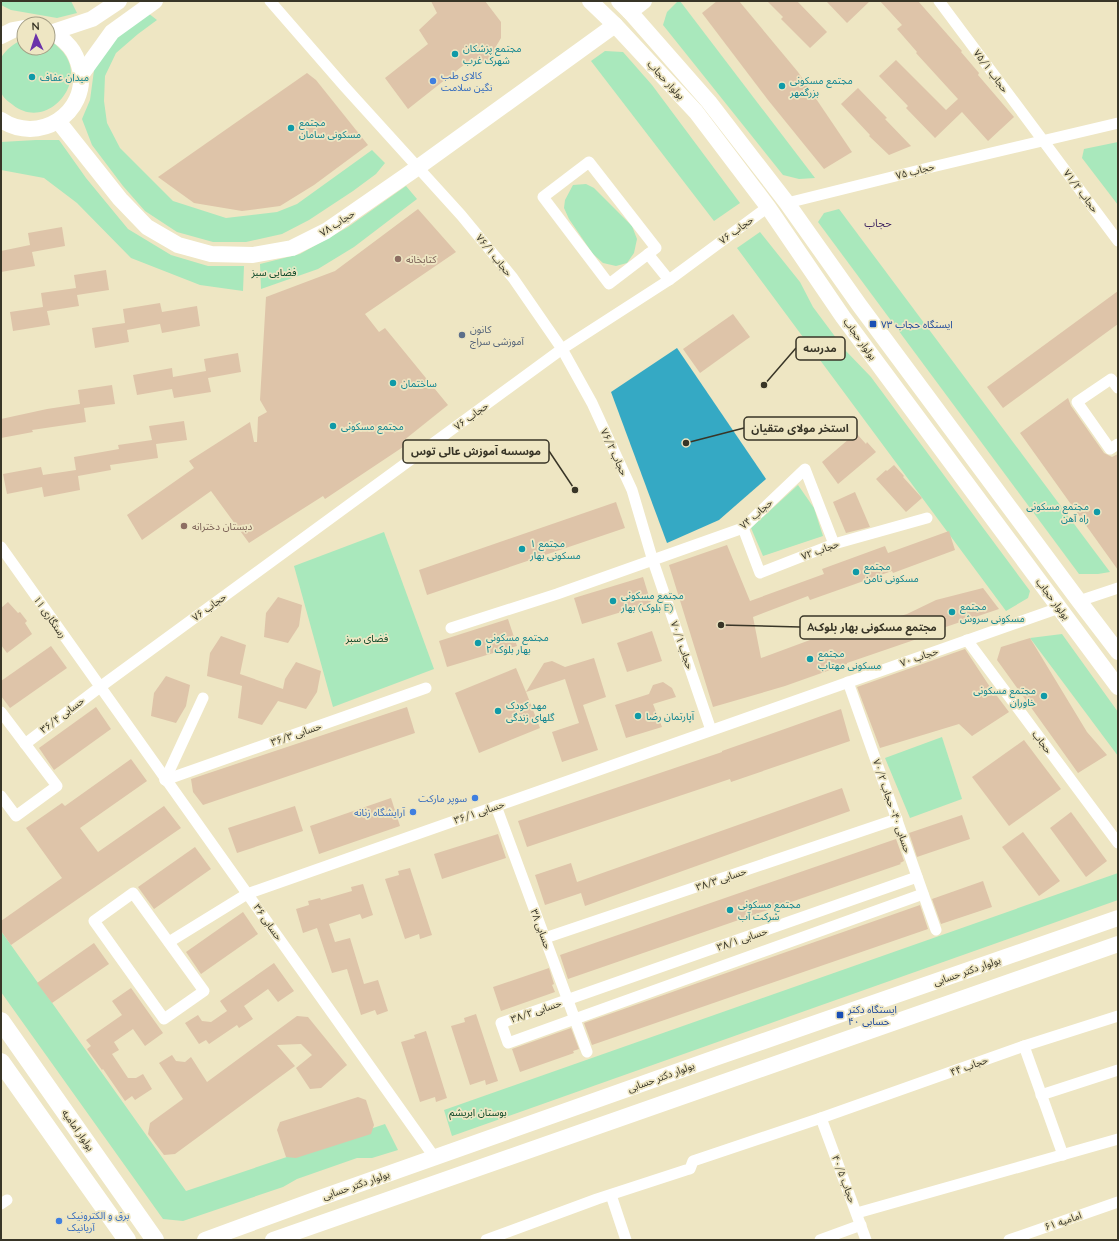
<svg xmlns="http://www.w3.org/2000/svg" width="1119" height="1241" font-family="Quicksand,'Noto Sans Arabic',sans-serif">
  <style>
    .green { fill: #a9e8bc }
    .water { fill: #35a9c4 }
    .building { fill: #dec4a9 }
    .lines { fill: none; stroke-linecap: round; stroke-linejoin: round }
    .street { stroke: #fff; stroke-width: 11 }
    .secondary { stroke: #fff; stroke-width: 16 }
    .primary { stroke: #fff; stroke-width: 18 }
    .culture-dot { fill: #0f9aa8; stroke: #eee6c3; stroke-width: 1.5 }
    .shop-dot { fill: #3f7fe0; stroke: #eee6c3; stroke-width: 1.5 }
    .education-dot { fill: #8d6e63; stroke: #eee6c3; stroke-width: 1.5 }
    .transit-dot { fill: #1a4fb4; stroke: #eee6c3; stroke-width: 1.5 }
    .service-dot { fill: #5c6f8a; stroke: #eee6c3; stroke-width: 1.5 }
    .labels { text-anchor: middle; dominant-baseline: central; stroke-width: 3.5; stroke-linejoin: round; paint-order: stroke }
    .culture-label { font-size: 10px; fill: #0d838f; stroke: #eee6c3; text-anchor: start }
    .street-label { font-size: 10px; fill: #383527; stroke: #eee6c3 }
    .shop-label { font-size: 10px; fill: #366cbe; stroke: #eee6c3; text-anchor: start }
    .education-label { font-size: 10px; fill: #785e54; stroke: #eee6c3; text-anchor: start }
    .park-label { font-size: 10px; fill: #054323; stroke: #eee6c3 }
    .transit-label { font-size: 10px; fill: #164399; stroke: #eee6c3; text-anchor: start }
    .service-label { font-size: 10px; fill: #4e5e75; stroke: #eee6c3; text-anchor: start }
    .neighbourhood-label { font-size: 11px; fill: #442b65; stroke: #eee6c3 }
    .leader { fill: none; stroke: #383527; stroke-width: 1.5 }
    .callout-dot { fill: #383527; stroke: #eee6c3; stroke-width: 1.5 }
    .callout { fill: #eee6c3; stroke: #383527; stroke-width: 1.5 }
    .callout-label { font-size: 11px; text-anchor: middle; font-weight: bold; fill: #383527 }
  </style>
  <rect width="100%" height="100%" fill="#eee6c3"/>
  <g class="green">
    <path d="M1,1H71L77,13L57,18L11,10L1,5Z"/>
    <path d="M678,1H680L815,178L799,179L783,175L663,25L667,12Z"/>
    <path d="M148,13L157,20L138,34L116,53L105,76L104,101L107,123L120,148L173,201L226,218L277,212L297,204L372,150L385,163L376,174L353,191L309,220L282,234L246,242H213L177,232L145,211L123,186L92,145L82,119L90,100L95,63L116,37Z"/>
    <path d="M23,39L24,48H48V40C51,42 56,44 58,47C94,78 48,133 13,105C9,102 3,98 1,92C0,85 1,66 1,58C6,49 14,44 23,39Z"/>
    <path d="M605,51L623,52L652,85L740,203L714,221L591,61Z"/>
    <path d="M36,140H59L86,178L128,229L171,255L208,266H244L243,291L200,285L131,258L77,203L44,178L1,170V142Z"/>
    <path d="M1118,142V205L1082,158L1084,149Z"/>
    <path d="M586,184L594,188L632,226L637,239L634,253L627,263L616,266L603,263L593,254L569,219L564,208L565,200L573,185Z"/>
    <path d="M406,186L417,199L354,247L318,269L261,289L260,264L300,254L348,227Z"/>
    <path d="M839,209L1110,572L1098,574H1079L818,222L824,213Z"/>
    <path d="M760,232L800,282L813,307L845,350L871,377L1030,591L1028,598L1006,611L737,248Z"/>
    <path d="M798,485L814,508L823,536L763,556L751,528Z"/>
    <path d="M384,532L434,669L333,707L294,566Z"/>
    <path d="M1062,634L1118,712V756L1030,638Z"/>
    <path d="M942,737L962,799L910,818L885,758Z"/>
    <path d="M1118,873V900L452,1136L444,1110Z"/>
    <path d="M1,931L186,1191L385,1124L398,1150L372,1158H357L297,1179L283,1187L183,1221L163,1219L1,992Z"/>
  </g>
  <path class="water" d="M677,348L766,479L719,520L667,543L611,392Z"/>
  <g class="building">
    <path d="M431,1H485L501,22V38L495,48L494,62L470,60L408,109L385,78L428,44L419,30L437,13Z"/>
    <path d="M717,1H739L798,72L852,152L824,169L768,100L702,13Z"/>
    <path d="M767,1H797L827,32L810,48L781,19L783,17Z"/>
    <path d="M826,1H870L847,23Z"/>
    <path d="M880,1H918L962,51L961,52L979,73L978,75L1014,117L988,141L962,112L935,138L906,108L908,106L879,76L896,60L946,110L958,99L916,53L917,52L897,29L902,25Z"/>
    <path d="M307,73L316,80L368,145L314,185L280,206L242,211L194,203L158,177Z"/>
    <path d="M858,88L887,118L885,119L911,146L889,155L869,136L870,135L841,104Z"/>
    <path d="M418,209L456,252L365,314L379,332L385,328L448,405L403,441L406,445L325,499L323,496L249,543L211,491L142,540L127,515L194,468L189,461L250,422L254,442H257L258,417L267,412L260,400L266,297L335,271Z"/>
    <path d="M62,227L65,246L32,252L35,266L1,272V251L30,245L28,233Z"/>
    <path d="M106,270L109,290L77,295L79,306L47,311L50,325L13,331L10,312L43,307L41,293L76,288L74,275Z"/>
    <path d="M1118,291V324L1003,408L987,387Z"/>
    <path d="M160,303L162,312L197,306L200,326L162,333L160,324L127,330L129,342L95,348L92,328L125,323L123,309Z"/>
    <path d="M733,314L750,337L700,373L683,349Z"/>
    <path d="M238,353L241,372L208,378L211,392L174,398L172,389L137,395L133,375L172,368L173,377L206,371L204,359Z"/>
    <path d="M112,385L115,404L84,408L86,422L32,430L33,432L1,438V419L47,409L80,404L78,390Z"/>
    <path d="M1068,398L1071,406L1104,453L1112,457L1118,454V570L1020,433Z"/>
    <path d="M184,421L187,440L156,444L158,458L110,465L111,470L78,476L80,490L44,497L42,487L7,494L3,474L41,467L43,475L76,470L74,457L119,449L118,445L152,440L149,426Z"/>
    <path d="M856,433L866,444L867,442L876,452L838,484L822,462Z"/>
    <path d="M894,465L904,476L903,477L922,498L906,512L876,479L886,470L887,471Z"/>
    <path d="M855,492L870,527L846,533L833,502Z"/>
    <path d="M616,502L625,528L427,595L419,570Z"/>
    <path d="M949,531L955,550L893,573L892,571L810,600L808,596L753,617L761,658L837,630L839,635L907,614L936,600L983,588L999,609L916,637L917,639L847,663V664L785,686L713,707L669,565L727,545L750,601L824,574L822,569L885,546L888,553Z"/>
    <path d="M643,577L651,603L582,624L574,598Z"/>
    <path d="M278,597L302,605L299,626L288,643L264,637L266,613Z"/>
    <path d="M8,602L18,613L20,612L27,621L25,623L32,634L7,653L1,645V608Z"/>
    <path d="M508,619L517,646L447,667L439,641Z"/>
    <path d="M652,631L662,661L627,672L617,643Z"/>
    <path d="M221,636L246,645L240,674L283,689L285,679L296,662L321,671L317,692L306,709L278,701L262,725L238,718L242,686L207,676L210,653Z"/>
    <path d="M1030,638L1087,732L1107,755L1078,773L997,660L1001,647Z"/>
    <path d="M51,646L67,668L10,708L1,696V681Z"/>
    <path d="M965,649L988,684L1009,712L972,736L959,724L880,748L857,687Z"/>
    <path d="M594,658L606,697L583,705L598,750L562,762L552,732L579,723L565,679L526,692L540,728L479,753L455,693L516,668L526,692L544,663L552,661L565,667Z"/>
    <path d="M166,676L190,685L186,706L176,723L151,716L154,693Z"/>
    <path d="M663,682L672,688L676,697L653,704L662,727L626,738L615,705L649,694L653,685Z"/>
    <path d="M96,707L111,729L54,770L39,748Z"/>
    <path d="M407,707L415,733L203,805L193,792L191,779Z"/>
    <path d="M841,709L850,741L731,782L730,779L527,847L518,821L722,752V751Z"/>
    <path d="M1024,740L1061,789L1009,826L972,777Z"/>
    <path d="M131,759L147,781L80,828L98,852L164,806L181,828L11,945L1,931V921L62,878L26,828L62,803L65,806Z"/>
    <path d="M842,788L850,811L585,906L581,893L545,905L535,875L571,863L577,882Z"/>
    <path d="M391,798L400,826L319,854L310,826Z"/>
    <path d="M295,806L303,831L237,853L228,828Z"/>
    <path d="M1071,812L1107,861L1086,877L1050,828Z"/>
    <path d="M962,815L970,839L917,857L909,833Z"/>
    <path d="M1023,832L1060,881L1039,896L1002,847Z"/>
    <path d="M498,834L506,858L442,879L434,854Z"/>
    <path d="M896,839L904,861L900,863L901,864L568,979L560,955Z"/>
    <path d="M195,847L211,869L154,909L138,887Z"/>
    <path d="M410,868L432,935L420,939L419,934L405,939L385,879L399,875L398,871Z"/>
    <path d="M983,881L992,907L941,924L932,899Z"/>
    <path d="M363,884L373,915L362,919L360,914L329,924L335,942L350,938L364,984L378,980L388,1011L377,1015L375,1010L361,1015L347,969L332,973L317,928L303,933L296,909L309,905L308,901L320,898L321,900L352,891L351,887Z"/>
    <path d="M920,905L928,929L592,1045L584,1023Z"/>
    <path d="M243,912L258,934L201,974L186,952Z"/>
    <path d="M94,943L109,964L52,1003L37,983Z"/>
    <path d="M274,963L294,991L278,1002L268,989L244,1006L253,1019L239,1028L237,1025L209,1044L206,1040L199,1044L185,1023L198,1015L202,1021L211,1022L227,1011L220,1001Z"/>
    <path d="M549,968L554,984L552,985L555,992L501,1011L493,987Z"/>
    <path d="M131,988L163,1033L145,1046L133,1029L114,1042L119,1050L112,1054L128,1078H136L143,1074L152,1089L135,1100L132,1096L125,1101L103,1069L102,1070L87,1049L91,1046L86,1040L122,1015L112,1001Z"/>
    <path d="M476,1014L498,1081L486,1085L485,1080L470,1085L451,1026L465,1022L464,1018Z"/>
    <path d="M297,1016L308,1017L347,1065L321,1088L310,1089L296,1068L312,1055L301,1044L277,1045L295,1066L175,1154L164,1155L148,1134L150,1123L183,1099L159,1063L172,1055L176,1061L185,1062L191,1057L207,1082Z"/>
    <path d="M571,1028L579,1049L573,1051L574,1053L520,1072L512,1049Z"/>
    <path d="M426,1031L447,1098L436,1102L435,1097L420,1102L401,1042L415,1038L414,1035Z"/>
    <path d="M358,1097L366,1100L374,1125L371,1134L296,1158L286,1157L277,1130L280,1122Z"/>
  </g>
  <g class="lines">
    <g class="street">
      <path d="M270,1L344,86L461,215L513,278L562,349L592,403L632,490L653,561L711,730"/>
      <path d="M939,1L1118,241"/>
      <path d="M589,162L656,248L609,284L543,197Z"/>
      <path d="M787,203L932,167L1118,123"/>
      <path d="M648,254L669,280"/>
      <path d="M1118,388L1111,379L1077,402L1110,449L1118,444"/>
      <path d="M743,528L760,573L834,544L927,518"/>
      <path d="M1,547L435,1158"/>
      <path d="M1079,601L1118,588"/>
      <path d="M451,628L557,594L743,528L805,469L834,544"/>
      <path d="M967,640L1118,843"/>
      <path d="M848,682L936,930"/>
      <path d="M1,712L57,786L16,816L1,796"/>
      <path d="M25,744L100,687L562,349L669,280L768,207"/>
      <path d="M165,780L426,688"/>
      <path d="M165,780L203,698"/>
      <path d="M496,806L587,1052"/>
      <path d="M917,877L501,1023L508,1043L923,894"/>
      <path d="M133,893L204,991L164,1019L94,921Z"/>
      <path d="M545,938L897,819"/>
      <path d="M169,942L247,894L1059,608"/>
      <path d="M1024,1046L1063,1155"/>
      <path d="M1041,1095L1118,1070"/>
      <path d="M821,1118L866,1240"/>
      <path d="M611,1195L626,1240"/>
      <path d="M1,1204L7,1200"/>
      <path d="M857,1213L1118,1139"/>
      <path d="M486,1240L597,1199L686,1170L690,1169L693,1161L696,1160L821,1118L1024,1046L1118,1016"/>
      <path d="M820,1240L861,1225"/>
      <path d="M1009,1240L1118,1202"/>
    </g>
    <g class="secondary">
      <path d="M590,1L615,25L696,112L768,207L843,317L1118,687"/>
      <path d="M619,1L630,12L709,102L787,203L860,306L1079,601L1118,652"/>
      <path d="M630,12L644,1"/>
      <path d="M53,32L92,19L119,1"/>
      <path d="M1,36L13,30L24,28"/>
      <path d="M81,75L112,32L155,1"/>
      <path d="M1,120C38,145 89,114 80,69C78,61 75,53 70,47C64,40 57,34 48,31"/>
      <path d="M58,121L120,199L147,227L178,245L211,254L253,255L292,248L326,231L417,168L615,25"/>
      <path d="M205,1240L320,1198L715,1058L1118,918"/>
      <path d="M273,1240L1118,944"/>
    </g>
    <g class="primary">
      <path d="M1,1021L155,1240"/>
      <path d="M1,1062L127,1240"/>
    </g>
  </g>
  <g class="culture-dot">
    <circle cx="455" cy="54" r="4"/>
    <circle cx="32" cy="77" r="4"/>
    <circle cx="782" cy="86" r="4"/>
    <circle cx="291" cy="128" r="4"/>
    <circle cx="393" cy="383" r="4"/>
    <circle cx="333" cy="426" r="4"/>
    <circle cx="1097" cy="512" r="4"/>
    <circle cx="522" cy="549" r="4"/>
    <circle cx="856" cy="572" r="4"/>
    <circle cx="613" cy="601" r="4"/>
    <circle cx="952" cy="612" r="4"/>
    <circle cx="478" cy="643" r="4"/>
    <circle cx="810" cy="659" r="4"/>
    <circle cx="1044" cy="696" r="4"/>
    <circle cx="498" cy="711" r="4"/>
    <circle cx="638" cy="716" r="4"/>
    <circle cx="730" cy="910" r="4"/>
  </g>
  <g class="shop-dot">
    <circle cx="433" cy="81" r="4"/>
    <circle cx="475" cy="798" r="4"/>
    <circle cx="413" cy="812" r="4"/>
    <circle cx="59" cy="1221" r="4"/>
  </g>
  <g class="education-dot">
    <circle cx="398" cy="259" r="4"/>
    <circle cx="184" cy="526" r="4"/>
  </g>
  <g class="transit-dot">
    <rect x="869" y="320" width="8" height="8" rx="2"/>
    <rect x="836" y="1011" width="8" height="8" rx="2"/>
  </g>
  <circle class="service-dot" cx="462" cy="335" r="4"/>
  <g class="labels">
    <g class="culture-label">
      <text x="463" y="48">مجتمع پزشکان<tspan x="463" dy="12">شهرک غرب</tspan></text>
      <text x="40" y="77">میدان عفاف</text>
      <text x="790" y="80">مجتمع مسکونی<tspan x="790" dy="12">بزرگمهر</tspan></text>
      <text x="299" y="122">مجتمع<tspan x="299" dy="12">مسکونی سامان</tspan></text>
      <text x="401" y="383">ساختمان</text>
      <text x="341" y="426">مجتمع مسکونی</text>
      <text x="1089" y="506" text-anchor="end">مجتمع مسکونی<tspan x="1089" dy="12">راه آهن</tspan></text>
      <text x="530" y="543">۱ مجتمع<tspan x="530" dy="12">مسکونی بهار</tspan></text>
      <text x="864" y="566">مجتمع<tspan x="864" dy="12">مسکونی ثامن</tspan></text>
      <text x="621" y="595">مجتمع مسکونی<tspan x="621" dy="12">بهار (بلوک E)</tspan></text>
      <text x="960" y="606">مجتمع<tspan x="960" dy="12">مسکونی سروش</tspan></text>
      <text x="486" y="637">مجتمع مسکونی<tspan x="486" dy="12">بهار بلوک ۲</tspan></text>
      <text x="818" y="653">مجتمع<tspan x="818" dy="12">مسکونی مهتاب</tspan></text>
      <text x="1036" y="690" text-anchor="end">مجتمع مسکونی<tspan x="1036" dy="12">خاوران</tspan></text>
      <text x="506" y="705">مهد کودک<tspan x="506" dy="12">گلهای زندگی</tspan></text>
      <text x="646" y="716">آپارتمان رضا</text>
      <text x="738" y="904">مجتمع مسکونی<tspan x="738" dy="12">شرکت آب</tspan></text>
    </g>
    <g class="street-label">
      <text transform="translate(991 71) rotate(53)">حجاب ۷۵/۱</text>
      <text transform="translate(666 80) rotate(47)">بولوار حجاب</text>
      <text transform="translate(915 171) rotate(-14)">حجاب ۷۵</text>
      <text transform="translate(1081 191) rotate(53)">حجاب ۷۱/۲</text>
      <text transform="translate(337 223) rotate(-33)">حجاب ۷۸</text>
      <text transform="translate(736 230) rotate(-36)">حجاب ۷۶</text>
      <text transform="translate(494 255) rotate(51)">حجاب ۷۶/۱</text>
      <text transform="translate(860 339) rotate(54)">بولوار حجاب</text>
      <text transform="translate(471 416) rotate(-36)">حجاب ۷۶</text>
      <text transform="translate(614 452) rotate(65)">حجاب ۷۶/۲</text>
      <text transform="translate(756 514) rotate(-41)">حجاب ۷۴</text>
      <text transform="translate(820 550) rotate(-20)">حجاب ۷۲</text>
      <text transform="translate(1053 599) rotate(53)">بولوار حجاب</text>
      <text transform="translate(209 607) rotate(-36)">حجاب ۷۶</text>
      <text transform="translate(50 617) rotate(55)">رستگاری ۱۱</text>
      <text transform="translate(682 645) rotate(71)">حجاب ۷۰/۱</text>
      <text transform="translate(919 657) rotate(-19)">حجاب ۷۰</text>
      <text transform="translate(62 715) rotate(-37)">حسابی ۳۶/۴</text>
      <text transform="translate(296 734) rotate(-19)">حسابی ۳۶/۳</text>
      <text transform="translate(1042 742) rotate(53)">حجاب</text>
      <text transform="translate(892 806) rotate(71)">حسابی ۴۰- حجاب ۷۰/۲</text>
      <text transform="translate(479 812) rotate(-19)">حسابی ۳۶/۱</text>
      <text transform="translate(721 879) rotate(-19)">حسابی ۳۸/۳</text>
      <text transform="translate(268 922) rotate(55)">حسابی ۳۶</text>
      <text transform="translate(541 929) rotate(70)">حسابی ۳۸</text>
      <text transform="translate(742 939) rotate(-19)">حسابی ۳۸/۱</text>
      <text transform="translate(967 971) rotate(-19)">بولوار دکتر حسابی</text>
      <text transform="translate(536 1011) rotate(-19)">حسابی ۳۸/۲</text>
      <text transform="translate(969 1066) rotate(-20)">حجاب ۴۴</text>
      <text transform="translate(661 1077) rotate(-20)">بولوار دکتر حسابی</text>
      <text transform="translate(78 1130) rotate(55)">بولوار امامیه</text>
      <text transform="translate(844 1179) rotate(69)">حجاب ۴۰/۵</text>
      <text transform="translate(356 1185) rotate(-19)">بولوار دکتر حسابی</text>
      <text transform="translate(1063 1221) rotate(-19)">امامیه ۶۱</text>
    </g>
    <g class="shop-label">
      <text x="441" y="75">کالای طب<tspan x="441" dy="12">نگین سلامت</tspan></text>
      <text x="467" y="798" text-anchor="end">سوپر مارکت</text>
      <text x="405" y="812" text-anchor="end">آرایشگاه زنانه</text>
      <text x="67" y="1215">برق و الکترونیک<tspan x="67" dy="12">آریانیک</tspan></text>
    </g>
    <g class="education-label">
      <text x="406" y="259">کتابخانه</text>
      <text x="192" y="526">دبستان دخترانه</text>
    </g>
    <g class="park-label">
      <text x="274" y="272">فضایی سبز</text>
      <text x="367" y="638">فضای سبز</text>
      <text x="478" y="1112">بوستان ابریشم</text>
    </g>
    <g class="transit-label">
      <text x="881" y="324">ایستگاه حجاب ۷۳</text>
      <text x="848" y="1009">ایستگاه دکتر<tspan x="848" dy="12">حسابی ۴۰</tspan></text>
    </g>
    <g class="service-label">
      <text x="470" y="329">کانون<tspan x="470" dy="12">آموزشی سراج</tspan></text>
    </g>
    <g class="neighbourhood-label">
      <text x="878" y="223">حجاب</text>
    </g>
  </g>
  <path class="leader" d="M764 385L796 348M686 443L744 428M575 490L549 451M721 625L800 627"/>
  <g class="callout-dot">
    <circle cx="764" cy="385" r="4"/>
    <circle cx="686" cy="443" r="4"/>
    <circle cx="575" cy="490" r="4"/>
    <circle cx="721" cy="625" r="4"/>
  </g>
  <g class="callout">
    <rect x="796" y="337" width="49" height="23" rx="4"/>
    <rect x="744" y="417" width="113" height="23" rx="4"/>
    <rect x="403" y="440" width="146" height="23" rx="4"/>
    <rect x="800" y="616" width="145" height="23" rx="4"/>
  </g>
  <g class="callout-label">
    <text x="820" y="352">مدرسه</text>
    <text x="800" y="432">استخر مولای متقیان</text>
    <text x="476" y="455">موسسه آموزش عالی توس</text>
    <text x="872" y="631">Aمجتمع مسکونی بهار بلوک</text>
  </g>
  <rect width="1119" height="1241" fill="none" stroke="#383527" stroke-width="4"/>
  <g transform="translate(36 36) rotate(357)"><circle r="19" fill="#eee6c3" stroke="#a59f85"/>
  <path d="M0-3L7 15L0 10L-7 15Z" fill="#6b33aa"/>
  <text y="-6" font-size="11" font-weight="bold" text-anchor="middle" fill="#383527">N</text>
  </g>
</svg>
